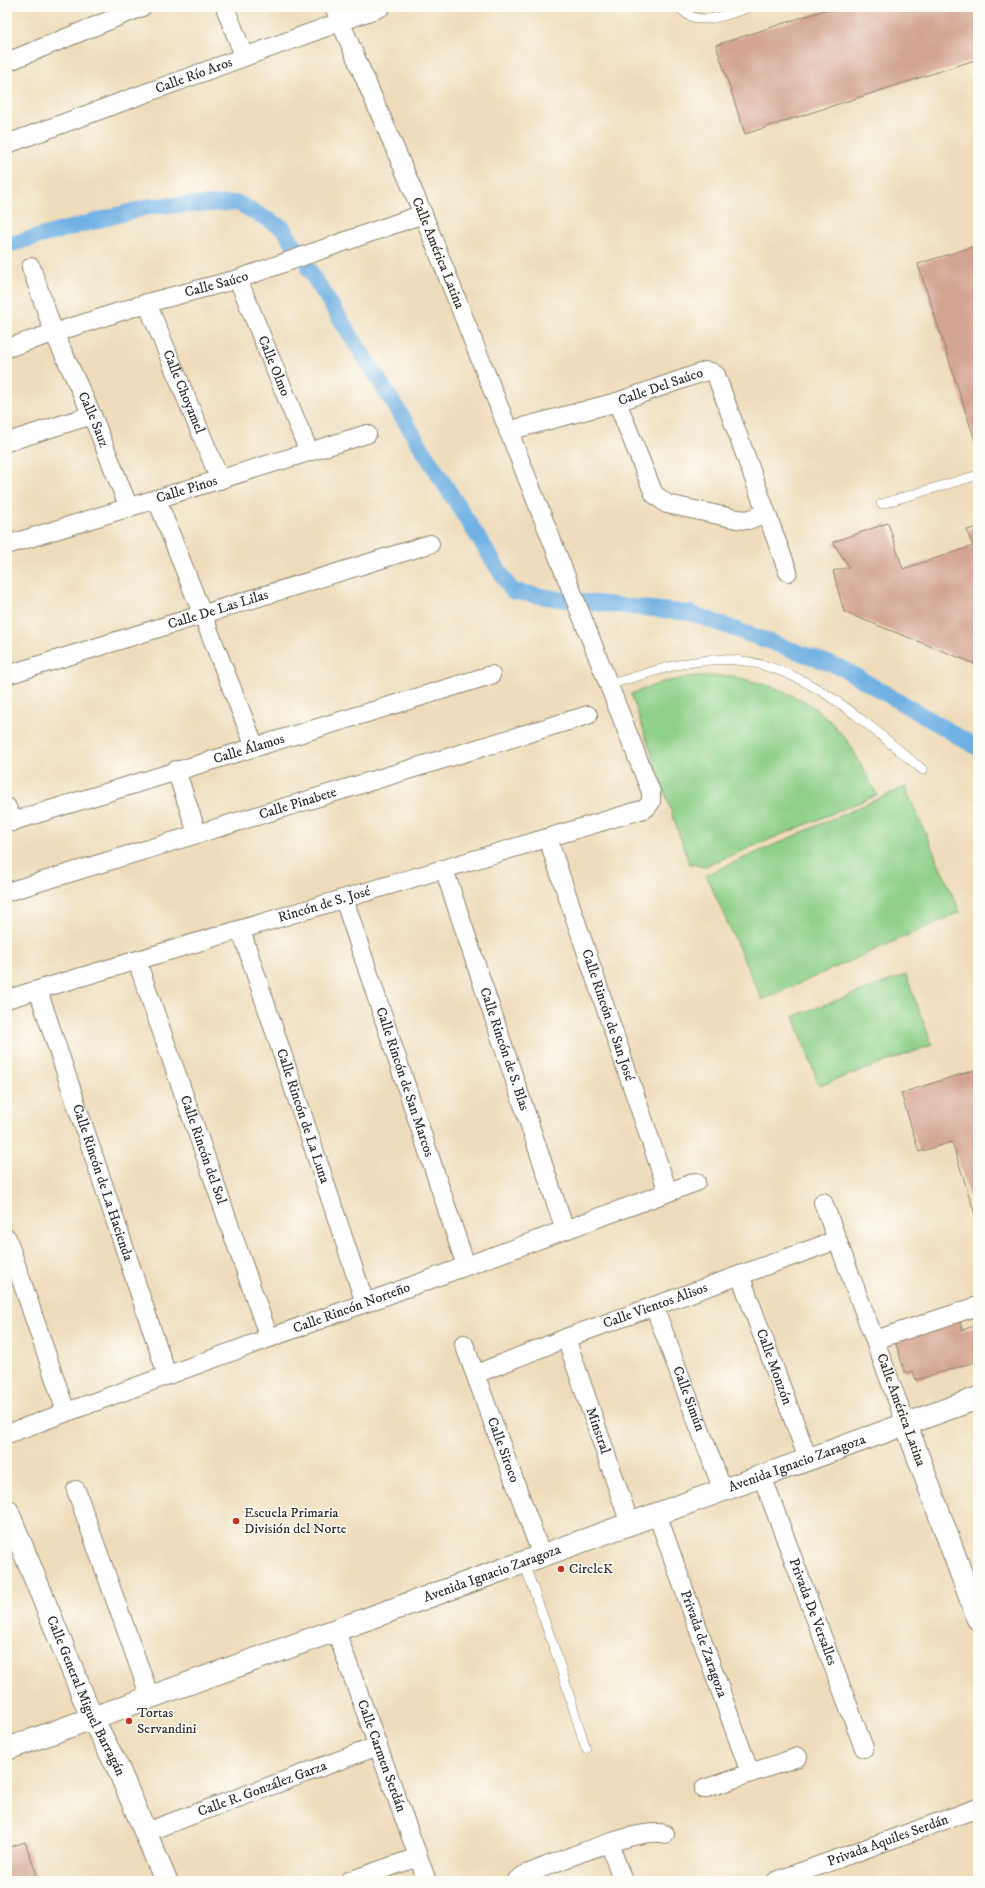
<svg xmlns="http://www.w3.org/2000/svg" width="985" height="1888" font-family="'IM FELL DW Pica',serif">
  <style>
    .green { fill: #8fd188; stroke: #5d7e5a }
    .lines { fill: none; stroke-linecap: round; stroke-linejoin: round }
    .canal { stroke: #6fb0e3; stroke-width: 16 }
    .building { fill: #d4a492 }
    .lane-casing { stroke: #8c8472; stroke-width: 10 }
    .street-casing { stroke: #8c8472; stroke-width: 20 }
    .secondary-casing { stroke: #8c8472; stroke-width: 24 }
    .lane { stroke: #fff; stroke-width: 9 }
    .street { stroke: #fff; stroke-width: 18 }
    .secondary { stroke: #fff; stroke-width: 22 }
    .poi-dot { fill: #c8321e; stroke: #fdfcf7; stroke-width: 1.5 }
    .labels { text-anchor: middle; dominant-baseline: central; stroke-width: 3; stroke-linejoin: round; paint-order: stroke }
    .street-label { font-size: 14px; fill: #2b2b2b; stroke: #fdfcf7 }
    .poi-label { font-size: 14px; fill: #2b2b2b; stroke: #fdfcf7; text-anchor: start }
  </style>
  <rect width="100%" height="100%" fill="#fdfcf7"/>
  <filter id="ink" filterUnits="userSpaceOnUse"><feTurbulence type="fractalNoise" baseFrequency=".025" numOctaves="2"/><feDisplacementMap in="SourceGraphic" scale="8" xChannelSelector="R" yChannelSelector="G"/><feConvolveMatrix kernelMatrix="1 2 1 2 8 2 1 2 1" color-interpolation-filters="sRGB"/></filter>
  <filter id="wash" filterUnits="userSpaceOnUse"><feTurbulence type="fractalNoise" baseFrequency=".012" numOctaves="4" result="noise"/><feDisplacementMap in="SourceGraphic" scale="16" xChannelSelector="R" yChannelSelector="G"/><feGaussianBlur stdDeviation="0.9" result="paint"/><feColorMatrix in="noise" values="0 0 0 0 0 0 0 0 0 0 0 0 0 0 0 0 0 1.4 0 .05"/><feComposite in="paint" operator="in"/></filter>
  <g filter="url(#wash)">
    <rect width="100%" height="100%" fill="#eeddba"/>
    <g class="green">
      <path d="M696,676H733L773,687L805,701L828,719L850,744L877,795L703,867L689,863L631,694L663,682Z"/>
      <path d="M905,787L960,912L762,1000L706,875Z"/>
      <path d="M906,975L932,1045L819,1086L794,1016Z"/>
    </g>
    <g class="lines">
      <g class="canal">
        <path d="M7,245L151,206L238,203L283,228L295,246"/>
        <path d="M308,268L512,591L558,599L690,613L842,668L978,748"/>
      </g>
    </g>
    <g id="blocks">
      <g class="building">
        <path d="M834,7H978V59L745,134L716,45Z"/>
        <path d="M978,245V450L918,264Z"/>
        <path d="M888,523L903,569L973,546L967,530L978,527V665L844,612L833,571L849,567L833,542Z"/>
        <path d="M978,1069V1224L952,1142L919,1152L901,1093Z"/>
        <path d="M960,1320L962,1330L974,1326L973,1321L978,1320V1361L916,1380L913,1371L905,1373L895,1341Z"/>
        <path d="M25,1842L39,1881H7V1848Z"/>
      </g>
    </g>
  </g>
  <g filter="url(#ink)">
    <use href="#blocks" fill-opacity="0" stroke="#8c8472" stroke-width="1"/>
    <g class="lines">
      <g class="lane-casing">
        <g id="lane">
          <path d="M679,7C698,30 728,14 750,7"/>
          <path d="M881,504L978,475"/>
          <path d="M608,685C649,673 693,656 736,660C811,668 867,725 923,770"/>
          <path d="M524,1563L557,1656L586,1749"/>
        </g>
      </g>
      <g class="street-casing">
        <g id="street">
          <path d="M225,7L244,56"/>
          <path d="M7,62L142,7"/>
          <path id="s1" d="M7,144L381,7"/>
          <path id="s2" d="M31,267L54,333L92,415L129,508"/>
          <path id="s3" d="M238,279L309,452"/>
          <path id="s4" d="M147,303L220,480"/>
          <path id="s5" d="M7,348L147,303L238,279L423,214"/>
          <path d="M617,402L654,494L667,504L737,519L748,520L766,513"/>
          <path id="s6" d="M508,431L617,402L706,371L711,372L716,375L788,572"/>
          <path d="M7,442L92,415"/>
          <path d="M157,500L255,747"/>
          <path id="s7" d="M7,545L367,434"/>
          <path id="s8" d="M7,675L430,544"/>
          <path d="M176,770L197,833"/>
          <path d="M7,807L13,822"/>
          <path id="s9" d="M7,823L491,675"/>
          <path id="s10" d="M548,839L668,1192"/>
          <path id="s11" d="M444,869L565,1230"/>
          <path id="s12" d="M7,892L588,715"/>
          <path id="s13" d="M344,899L466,1266"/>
          <path id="s14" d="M241,930L365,1303"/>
          <path id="s15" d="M137,961L269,1338"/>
          <path id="s16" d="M38,990L167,1375"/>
          <path id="s17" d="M7,999L641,810L646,808L651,802V792L423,214L334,7"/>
          <path d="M823,1202L906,1424"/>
          <path d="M7,1238L66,1412"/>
          <path id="s18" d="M740,1275L808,1459"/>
          <path id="s19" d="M654,1306L723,1491"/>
          <path id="s20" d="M566,1338L630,1524"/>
          <path d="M875,1340L978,1306"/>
          <path id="s21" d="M464,1344L542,1556"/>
          <path id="s22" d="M476,1374L566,1338L837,1240"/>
          <path id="s23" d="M7,1434L696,1182"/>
          <path id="s24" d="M762,1476L864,1748"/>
          <path d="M76,1490L150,1697"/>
          <path id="s25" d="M657,1514L750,1773"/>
          <path id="s26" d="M336,1631L427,1881"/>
          <path d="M704,1789L798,1757"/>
          <path id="s27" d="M146,1832L378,1746"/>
          <path d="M609,1843L623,1881"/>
          <path d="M349,1881L418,1857"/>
          <path d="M516,1881L524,1875C553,1864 639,1826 665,1834"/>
          <path id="s28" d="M776,1881L978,1808"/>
        </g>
      </g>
      <g class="secondary-casing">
        <g id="secondary">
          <path d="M906,1424L978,1619"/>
          <path id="s29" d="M7,1510L92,1718L118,1768L166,1881"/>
          <path id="s30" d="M7,1749L978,1398"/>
        </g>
      </g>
      <use href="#lane" class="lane"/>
      <use href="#street" class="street"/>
      <use href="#secondary" class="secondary"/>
    </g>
  </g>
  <g class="poi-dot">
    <circle cx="236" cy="1521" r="4"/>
    <circle cx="561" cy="1569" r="4"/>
    <circle cx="129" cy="1721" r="4"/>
  </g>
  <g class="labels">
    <g class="street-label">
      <text stroke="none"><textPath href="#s1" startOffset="199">Calle Río Aros</textPath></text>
      <text transform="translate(438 253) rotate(68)">Calle América Latina</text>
      <text stroke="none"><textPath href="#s5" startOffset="219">Calle Saúco</textPath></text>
      <text stroke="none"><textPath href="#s3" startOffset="94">Calle Olmo</textPath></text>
      <text stroke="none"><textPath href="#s6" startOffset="159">Calle Del Saúco</textPath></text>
      <text stroke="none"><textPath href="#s4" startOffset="96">Calle Choyamel</textPath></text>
      <text stroke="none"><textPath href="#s2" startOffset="165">Calle Sauz</textPath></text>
      <text stroke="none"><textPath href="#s7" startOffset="188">Calle Pinos</textPath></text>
      <text stroke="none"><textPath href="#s8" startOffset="221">Calle De Las Lilas</textPath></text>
      <text stroke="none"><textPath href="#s9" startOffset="253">Calle Álamos</textPath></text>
      <text stroke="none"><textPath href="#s12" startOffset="304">Calle Pinabete</textPath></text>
      <text stroke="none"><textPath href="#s17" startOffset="331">Rincón de S. José</textPath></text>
      <text stroke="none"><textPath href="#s10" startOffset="186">Calle Rincón de San José</textPath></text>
      <text stroke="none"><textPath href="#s11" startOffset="190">Calle Rincón de S. Blas</textPath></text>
      <text stroke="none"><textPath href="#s13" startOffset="193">Calle Rincón de San Marcos</textPath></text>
      <text stroke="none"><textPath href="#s14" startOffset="196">Calle Rincón de La Luna</textPath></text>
      <text stroke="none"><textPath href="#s15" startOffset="200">Calle Rincón del Sol</textPath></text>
      <text stroke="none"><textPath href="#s16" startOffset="203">Calle Rincón de La Hacienda</textPath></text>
      <text stroke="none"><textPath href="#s22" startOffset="192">Calle Vientos Alisos</textPath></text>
      <text stroke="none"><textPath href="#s23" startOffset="367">Calle Rincón Norteño</textPath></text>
      <text stroke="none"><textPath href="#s18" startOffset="98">Calle Monzón</textPath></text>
      <text stroke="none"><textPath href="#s19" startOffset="99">Calle Simún</textPath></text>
      <text transform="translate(901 1410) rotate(70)">Calle América Latina</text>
      <text stroke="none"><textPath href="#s20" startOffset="98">Minstral</textPath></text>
      <text stroke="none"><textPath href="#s21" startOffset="113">Calle Siroco</textPath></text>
      <text stroke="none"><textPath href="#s30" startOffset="840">Avenida Ignacio Zaragoza</textPath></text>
      <text stroke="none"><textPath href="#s30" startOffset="516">Avenida Ignacio Zaragoza</textPath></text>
      <text stroke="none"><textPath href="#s24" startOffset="145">Privada De Versalles</textPath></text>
      <text stroke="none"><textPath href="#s25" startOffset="138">Privada de Zaragoza</textPath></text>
      <text stroke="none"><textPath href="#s29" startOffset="202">Calle General Miguel Barragán</textPath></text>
      <text stroke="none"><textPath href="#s26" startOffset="133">Calle Carmen Serdán</textPath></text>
      <text stroke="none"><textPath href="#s27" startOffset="124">Calle R. González Garza</textPath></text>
      <text stroke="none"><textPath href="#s28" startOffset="119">Privada Aquiles Serdán</textPath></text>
    </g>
    <g class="poi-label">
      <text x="244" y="1513">Escuela Primaria<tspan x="244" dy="16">División del Norte</tspan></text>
      <text x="569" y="1569">CircleK</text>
      <text x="137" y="1713">Tortas<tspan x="137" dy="16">Servandini</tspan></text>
    </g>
  </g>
  <rect width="985" height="1888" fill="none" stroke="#fdfcf7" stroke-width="24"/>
</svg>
